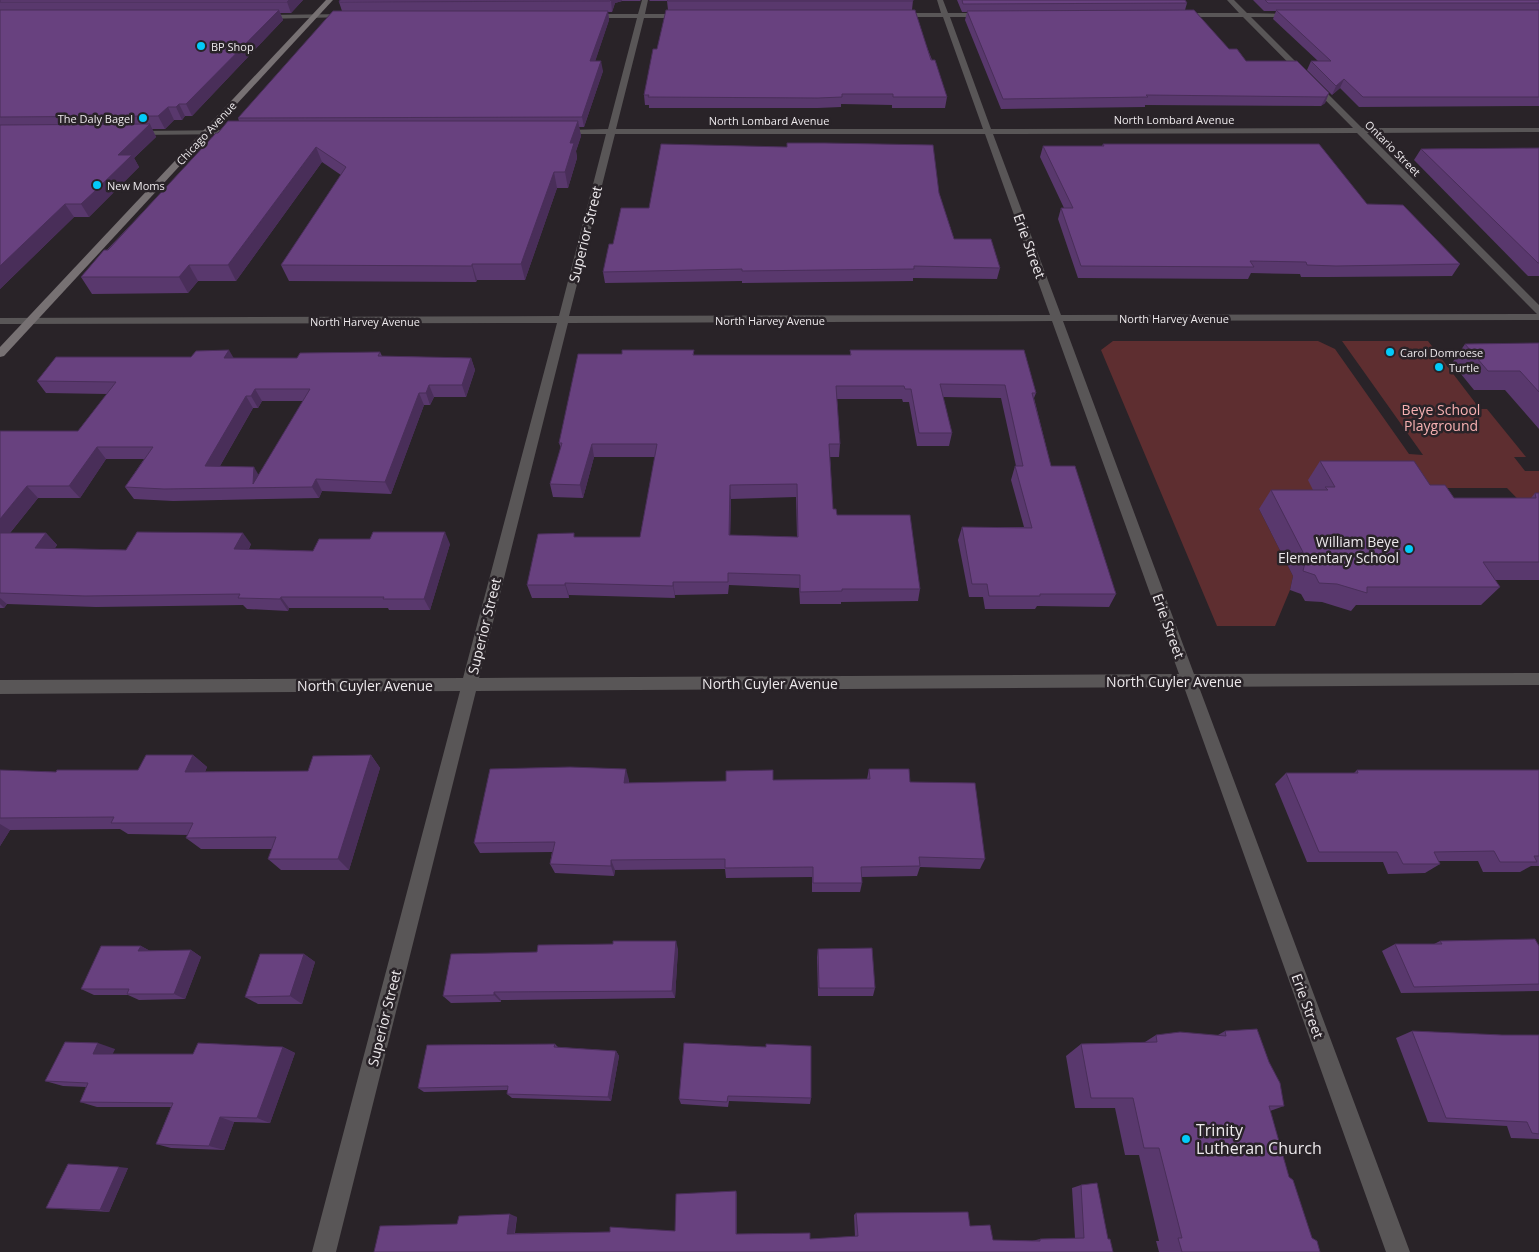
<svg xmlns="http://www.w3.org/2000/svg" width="1539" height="1252" font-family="'Open Sans',sans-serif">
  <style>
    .green { fill: #5e2e30 }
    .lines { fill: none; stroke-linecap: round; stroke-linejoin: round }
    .street { fill: #595657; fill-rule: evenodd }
    .secondary { fill: #777173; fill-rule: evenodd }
    .wall { fill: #59386d; fill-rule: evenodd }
    .shaded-wall { fill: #492e59 }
    .building { fill: #68417f; stroke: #492e59; fill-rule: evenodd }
    .poi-dot { fill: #03cbf9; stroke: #292328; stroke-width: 2 }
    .labels { text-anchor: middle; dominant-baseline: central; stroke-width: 5; stroke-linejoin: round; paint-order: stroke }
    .far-poi-label { font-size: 11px; fill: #ece8eb; stroke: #292328; text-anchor: start }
    .far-street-label { font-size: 11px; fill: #ece8eb; stroke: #292328 }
    .street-label { font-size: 14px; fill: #ece8eb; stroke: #292328 }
    .park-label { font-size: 14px; fill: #f6b0b1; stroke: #292328 }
    .poi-label { font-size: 14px; fill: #ece8eb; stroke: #292328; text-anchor: end }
    .near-poi-label { font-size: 16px; fill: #ece8eb; stroke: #292328; text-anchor: start }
  </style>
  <rect width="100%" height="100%" fill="#292328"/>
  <path class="green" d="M1113,341H1318L1335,349L1409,454L1423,455L1342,341H1428L1480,409H1487L1526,457H1514L1525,471H1539V521L1507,488H1405L1322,505L1259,509L1293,576L1290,590L1275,626H1217L1101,350Z"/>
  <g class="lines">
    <g class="street">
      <path d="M642,0H648L645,14H685L688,16L685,18H644L616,129H983L943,17H898L895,15L898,13H941L937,0H943L948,13H985L988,15L985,17H950L991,129L1353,128L1243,17H1178L1175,15L1178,13H1239L1227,0H1234L1247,13L1297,14L1298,15L1295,17H1251L1362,128H1539V132L1367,133L1539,305V320L1063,321L1194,674L1539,673V685L1199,687L1410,1252H1386L1184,687L476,691L336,1252H312L460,691L0,694V680L463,678L557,323L0,324V318L559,316L606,134H561L557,132L561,130L608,129L637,18H588L585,16L588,14H638ZM1357,133L1537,314L1061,315L993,134ZM615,134H985L1050,315L569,316ZM1052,321L1179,674L479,678L568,323Z"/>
      <path d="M348,14L350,15V17L263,19L260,17L263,15Z"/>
      <path d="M238,130H241V134L136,135L132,133L136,131Z"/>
    </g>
    <path class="secondary" d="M326,0H333L4,356L0,357V347Z"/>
  </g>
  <g class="wall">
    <path d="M0,0H303L291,13H280L283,20L192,116H185L182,120H174L165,129H152L156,137L134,158L139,167L89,217H74L0,289Z"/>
    <path d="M340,0H641L640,1H622L615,3L612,12H608L609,20L595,61L603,71L584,127H579L581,136L576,151L577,158L568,188H557L525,280H477L476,282L289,281L281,265L341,175L322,162L236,281H198L188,293L92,294L81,277L218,133L239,121L238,118L342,11L339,2Z"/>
    <path d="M649,0H913L912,10L947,97L945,108H892V105L841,104V107L818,108H649V105H645L644,95L668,10L667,1H650Z"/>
    <path d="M957,0H1225H1185L1187,3L1185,10L1229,49L1246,61L1329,93L1325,103L1321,106L1145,105V107L1001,109L965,20L967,12H962Z"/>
    <path d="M1237,0H1539V106L1359,107L1340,88L1332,95L1307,70L1311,61H1318L1273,19L1276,11H1264L1253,0Z"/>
    <path d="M1103,144L1367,204L1460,264L1452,276L1330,277H1301L1300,274L1251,273L1248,279L1078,278L1058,219L1061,208H1064L1040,157L1043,146H1102Z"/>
    <path d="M1539,148V276H1528L1414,160L1421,149Z"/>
    <path d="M939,193L954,239L1000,268L997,279L913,278V281L742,283V281L605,283L603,272L613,244L649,208Z"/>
    <path d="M1539,343V429L1505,390H1474L1452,363L1465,344Z"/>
    <path d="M694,350V355H850V350H1024L1036,393L1034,398L1051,466L1116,594L1109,607L1037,606L1035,609H985L983,597H969L958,540L962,527H1024L1011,480L1015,466H1016L1001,398L943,397L952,433L949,446H917L909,402H903L902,399H837L840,444L839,457H830L833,509L837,515L920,589L918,601L841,602V604H800L799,588L729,585L728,594L675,595V598L569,595V598H532L527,585L575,537H640L655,457H594L583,498L553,497L550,484L561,448L559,443L622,354ZM796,497L797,537L730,535L731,499Z"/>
    <path d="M380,352L382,356L471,358L475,370L466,397H434L430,405H424L391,494L322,491L319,498L173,501L134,499L125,487L144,459H106L80,498H38L10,533H46L57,545L55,548L126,550L251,544L249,549L313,551L450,544L430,610H389L388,608H289L288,611L247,609L243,605L96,607L7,604L4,608H0V431H78L107,394L46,393L37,381L233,358H297ZM262,401H303L259,475L220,466L253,408H258Z"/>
    <path d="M1320,461L1430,485L1454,498H1531L1535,493H1539V580H1495L1500,587L1481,605H1356L1351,611L1322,602L1305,601L1301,594L1290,590L1293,576L1259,509L1271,490H1313L1308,480Z"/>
    <path d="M193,755L207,767L205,772L308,771L371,755L380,768L349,870H281L268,859L272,849H201L186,838L188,835L128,834L120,829L10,830L0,846V770L56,772L138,770Z"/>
    <path d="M869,769L910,782L985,859L980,869L920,867L917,876L862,877V883L860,892H812V877L726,878L725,869L615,870L614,876L555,873L550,864L552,852L480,853L474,843L629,780V783L867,779Z"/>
    <path d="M1357,770H1539V866H1531L1520,872H1483L1478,861H1439L1440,864L1425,873L1388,874L1383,862H1307L1275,784L1286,773H1354Z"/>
    <path d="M1440,941L1539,946V991L1401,993L1382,951L1395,944H1434Z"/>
    <path d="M141,946L150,951L191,950L201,957L185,999L139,1000L128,995H94L81,989Z"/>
    <path d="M678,949L675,998L501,1000V1002L451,1003L443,996Z"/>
    <path d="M818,949L875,988L873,996H818L817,957Z"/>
    <path d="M304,954L315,962L302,1004H258L245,997Z"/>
    <path d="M1225,1031L1284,1106L1270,1111L1289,1177L1312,1238L1320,1252H1159L1156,1241H1159L1139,1155H1125L1115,1108H1075L1066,1056L1081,1044L1145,1042L1156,1035H1218Z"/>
    <path d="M1412,1031L1502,1035H1539V1139L1511,1138L1507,1126L1428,1122L1396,1038Z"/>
    <path d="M684,1043L811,1098L810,1104L729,1101L728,1107L681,1104L679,1099Z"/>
    <path d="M555,1044L558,1047L616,1051L619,1056L611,1101L512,1098L507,1094V1090L424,1092L418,1088Z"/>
    <path d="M283,1047L295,1053L270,1123L234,1122L224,1150L171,1148L156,1144L171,1107H97L80,1102L86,1087L63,1086L45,1081L115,1049L112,1054H193Z"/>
    <path d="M128,1168L109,1212L46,1208Z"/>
    <path d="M1081,1185L1108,1239L1113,1252H374L457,1224L517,1217L515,1233L675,1231L737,1194V1234L810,1239L855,1237L854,1215L856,1213L970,1226L993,1240L1032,1241L1040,1239L1075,1238L1072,1188Z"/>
  </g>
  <g class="shaded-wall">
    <path d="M289,0H303L291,13L287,2Z"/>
    <path d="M611,0H622V1L615,3L612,12Z"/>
    <path d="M279,10L283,20L192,116L186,104Z"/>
    <path d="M608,11L609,20L592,71L590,61Z"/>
    <path d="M601,61L603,71L584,127L582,117Z"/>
    <path d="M1344,79L1340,88L1332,95L1336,86Z"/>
    <path d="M1329,93L1325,103L1321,106L1326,97Z"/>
    <path d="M179,104L185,116L182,120L176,107Z"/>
    <path d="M168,107L174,120L165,129L158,116Z"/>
    <path d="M578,121L581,136L576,151L577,158L568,188L565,172L570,143Z"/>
    <path d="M150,124L156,137L134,158L139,167L89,217L81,204L118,155Z"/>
    <path d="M316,147L322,162L236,281L228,265Z"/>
    <path d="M554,172L557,188L525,280L521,264Z"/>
    <path d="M65,204L74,217L0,289V266Z"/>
    <path d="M472,264L477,280L476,282L472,266Z"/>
    <path d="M189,265L198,281L188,293L179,277Z"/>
    <path d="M229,350L236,362L224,358Z"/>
    <path d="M471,358L475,370L466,397L462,385Z"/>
    <path d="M429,385L434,397L430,405L426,393Z"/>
    <path d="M255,389L262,401L258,408L251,396Z"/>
    <path d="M419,393L424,405L391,494L385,482Z"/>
    <path d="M246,396L253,408L213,478L205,466Z"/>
    <path d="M592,444L594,457L583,498L580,485Z"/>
    <path d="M97,447L106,459L80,498L69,486Z"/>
    <path d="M254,467L261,479L253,484Z"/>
    <path d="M316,479L322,491L319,498L312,487Z"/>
    <path d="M730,485L731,499L730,548L729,535Z"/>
    <path d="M27,486L38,498L1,544L0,543V519Z"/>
    <path d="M445,532L450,544L430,610L424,599Z"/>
    <path d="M46,533L57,545L47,559L35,548Z"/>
    <path d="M243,533L251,544L243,560L234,549Z"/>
    <path d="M673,582L675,595V598L673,586Z"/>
    <path d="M565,583L569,595V598L565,585Z"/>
    <path d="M281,597L289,608L288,611L280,599Z"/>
    <path d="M0,598L7,604L4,608L0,604Z"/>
    <path d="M193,755L207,767L199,784L185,772Z"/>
    <path d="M371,755L380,768L349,870L338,859Z"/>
    <path d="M626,769L629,780L627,794L624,783Z"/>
    <path d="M0,824L10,830L0,846Z"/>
    <path d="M611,860L615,870L614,876L611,866Z"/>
    <path d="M676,941L678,949L675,998L672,991Z"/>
    <path d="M141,946L152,952L138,951Z"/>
    <path d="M191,950L201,957L185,999L174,994Z"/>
    <path d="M304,954L315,962L302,1004L290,996Z"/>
    <path d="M494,992L501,1000V1002L494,995Z"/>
    <path d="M98,1043L115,1049L110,1060L93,1054Z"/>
    <path d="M283,1047L295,1053L270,1123L257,1118Z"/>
    <path d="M616,1051L619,1056L611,1101L608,1097Z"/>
    <path d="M220,1117L234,1122L224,1150L209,1146Z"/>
    <path d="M119,1167L128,1168L109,1212L100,1210Z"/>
    <path d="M736,1191L737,1194V1236L736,1234Z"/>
    <path d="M510,1214L517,1217L514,1235L507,1234Z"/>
  </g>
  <g class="building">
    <path d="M0,0H289L287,2H0Z"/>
    <path d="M340,0H611L610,1L339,2Z"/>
    <path d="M668,0H913V1H667Z"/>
    <path d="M962,0H1185L1187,3L963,4Z"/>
    <path d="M1265,0H1539V3H1268Z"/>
    <path d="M0,10H279L186,104H179L176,107H168L158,116L0,117Z"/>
    <path d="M666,10H915L931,60H935L947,97H893V94H842V97L818,98L648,97L649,95H644L653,49H657Z"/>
    <path d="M1194,10L1229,49H1237L1246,61H1297L1329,93L1326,97L1146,95L1148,97L1003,99L967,11Z"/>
    <path d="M1276,10H1539V97H1363L1344,79L1336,86L1311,61H1331Z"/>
    <path d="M333,11H608L590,61H601L582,117L238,118Z"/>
    <path d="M228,121H578L570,143H574L565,172H554L521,264H472V266L281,265L346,167L316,147L228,265H189L179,277H81L104,250H108L216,133H218Z"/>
    <path d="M150,124L118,155H132L96,190L81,204H65L0,266V125Z"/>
    <path d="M787,143H825L933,145L939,193L954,239H991L1000,268L914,266V269L742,271V269L603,272L609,244H613L621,208H649L661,144L787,147Z"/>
    <path d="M1103,144H1319L1367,204L1403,205L1460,264L1336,266L1307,265L1306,262L1250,261L1254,267L1081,266L1061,208H1073L1043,146H1104Z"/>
    <path d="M1539,148V263H1538L1421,149Z"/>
    <path d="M1539,343V392L1520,371H1488L1465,344Z"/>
    <path d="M229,350L224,358H297L300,353L380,352L378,356L471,358L462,385H429L426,393H419L385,482L316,479L312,487L164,489L125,487L153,447H97L69,486H27L0,519V431H78L116,382L37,381L56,357H191L196,351ZM255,389H310L253,484L254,467L205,466L246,396H251Z"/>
    <path d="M622,350H694L693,355H851L850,350H1024L1036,393H1032L1051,466H1075L1116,594H1040V596H989L987,584H972L962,527L1032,528L1015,466H1023L1005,385L940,384L952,433H919L911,389H905L904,386H836L840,444H829L833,509H836L837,515H910L920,589H842V591L800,592V575L728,573V582H673V586L565,583V585H527L538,534L574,533V537H640L657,444H592L580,485L550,484L562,443H559L578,354H622ZM797,484L798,537L729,535L730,485Z"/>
    <path d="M1320,461H1414L1430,485H1445L1454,498H1536L1535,493H1539V562H1483L1500,587H1367V593L1337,584L1319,583L1315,575L1303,571L1306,558L1271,490H1328L1325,487H1335Z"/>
    <path d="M137,532L243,533L234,549L313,551L319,539H370L373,532H445L424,599H383L384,597H281L280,599L238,598L240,594L85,596L0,593V533H46L35,548L126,550Z"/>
    <path d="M146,755H193L185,772L308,771L313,756L371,755L338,859H268L276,837L186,838L193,823H111L114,817L0,818V770L56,772L57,770H138Z"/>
    <path d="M570,767L626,769L624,783L726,781V771L773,770V780L870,779L869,769H909L910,782L975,783L985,859L919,857L920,866L861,867L862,883H813V867L725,868V859L611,860V866L550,864L555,842L474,843L490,769Z"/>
    <path d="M1357,770H1539V856H1534L1537,862H1500L1494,851L1434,852L1440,864H1403L1397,852H1319L1286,773H1358Z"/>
    <path d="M1535,939L1539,946V984L1414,987L1395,944H1442L1440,941Z"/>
    <path d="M613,941H676L672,991L494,992V995L443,996L451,954L537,952L538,945L613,944Z"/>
    <path d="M101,946H141L138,951L191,950L174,994H127L129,989H81Z"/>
    <path d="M872,948L875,988H819L818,949Z"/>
    <path d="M260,954H304L290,996L245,997Z"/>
    <path d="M1257,1029L1269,1062L1280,1083L1284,1106H1269L1289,1177L1293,1180L1312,1238L1317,1241L1320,1252H1182L1178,1238H1182L1159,1148H1144L1133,1098H1091L1081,1044L1157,1042L1156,1035L1180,1032L1226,1036L1225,1031Z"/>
    <path d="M1412,1031L1502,1035H1539V1134L1532,1133L1527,1122L1446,1118Z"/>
    <path d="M65,1042L98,1043L93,1054H193L198,1043L283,1047L257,1118L220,1117L209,1146L156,1144L173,1103L80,1102L88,1083L45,1081Z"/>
    <path d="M684,1043L766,1047V1044L811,1046V1098L728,1096L727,1102L679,1099Z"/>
    <path d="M555,1044L554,1047L616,1051L608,1097L507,1094L508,1086L418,1088L427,1045Z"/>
    <path d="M68,1164L119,1167L100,1210L46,1208Z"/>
    <path d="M1097,1183L1108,1239H1110L1113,1252H374L380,1226L457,1224L459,1216L510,1214L507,1234L610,1232V1227L675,1231L676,1194L736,1191V1234L810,1233V1239L858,1236L856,1213L968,1212L970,1226L990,1225L993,1240L1040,1241V1239L1084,1238L1081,1185Z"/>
  </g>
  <g class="poi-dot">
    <circle cx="201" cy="46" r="5"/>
    <circle cx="143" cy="118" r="5"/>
    <circle cx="97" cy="185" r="5"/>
    <circle cx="1390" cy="352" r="5"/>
    <circle cx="1439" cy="367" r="5"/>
    <circle cx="1409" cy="549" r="5"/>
    <circle cx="1186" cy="1139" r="5"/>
  </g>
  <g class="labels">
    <g class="far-poi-label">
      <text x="211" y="46">BP Shop</text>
      <text x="133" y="118" text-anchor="end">The Daly Bagel</text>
      <text x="107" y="185">New Moms</text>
      <text x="1400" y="352">Carol Domroese</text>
      <text x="1449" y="367">Turtle</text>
    </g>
    <g class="far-street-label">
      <text x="1174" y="119">North Lombard Avenue</text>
      <text x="769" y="120">North Lombard Avenue</text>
      <text transform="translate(206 133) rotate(-47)">Chicago Avenue</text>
      <text transform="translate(1393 148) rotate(45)">Ontario Street</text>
      <text x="1174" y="318">North Harvey Avenue</text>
      <text x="770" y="320">North Harvey Avenue</text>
      <text x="365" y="321">North Harvey Avenue</text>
    </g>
    <g class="street-label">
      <text transform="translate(585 234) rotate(-76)">Superior Street</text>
      <text transform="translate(1030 246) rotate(70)">Erie Street</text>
      <text transform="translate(484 626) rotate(-76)">Superior Street</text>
      <text transform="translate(1169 626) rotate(70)">Erie Street</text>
      <text x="1174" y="681">North Cuyler Avenue</text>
      <text x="770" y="683">North Cuyler Avenue</text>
      <text x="365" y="685">North Cuyler Avenue</text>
      <text transform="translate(1308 1006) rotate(70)">Erie Street</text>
      <text transform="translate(384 1018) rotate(-76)">Superior Street</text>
    </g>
    <g class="park-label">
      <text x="1441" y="409">Beye School<tspan x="1441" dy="16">Playground</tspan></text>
    </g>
    <g class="poi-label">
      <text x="1399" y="541">William Beye<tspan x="1399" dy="16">Elementary School</tspan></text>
    </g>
    <g class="near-poi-label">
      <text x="1196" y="1130">Trinity<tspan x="1196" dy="18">Lutheran Church</tspan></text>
    </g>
  </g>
</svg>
